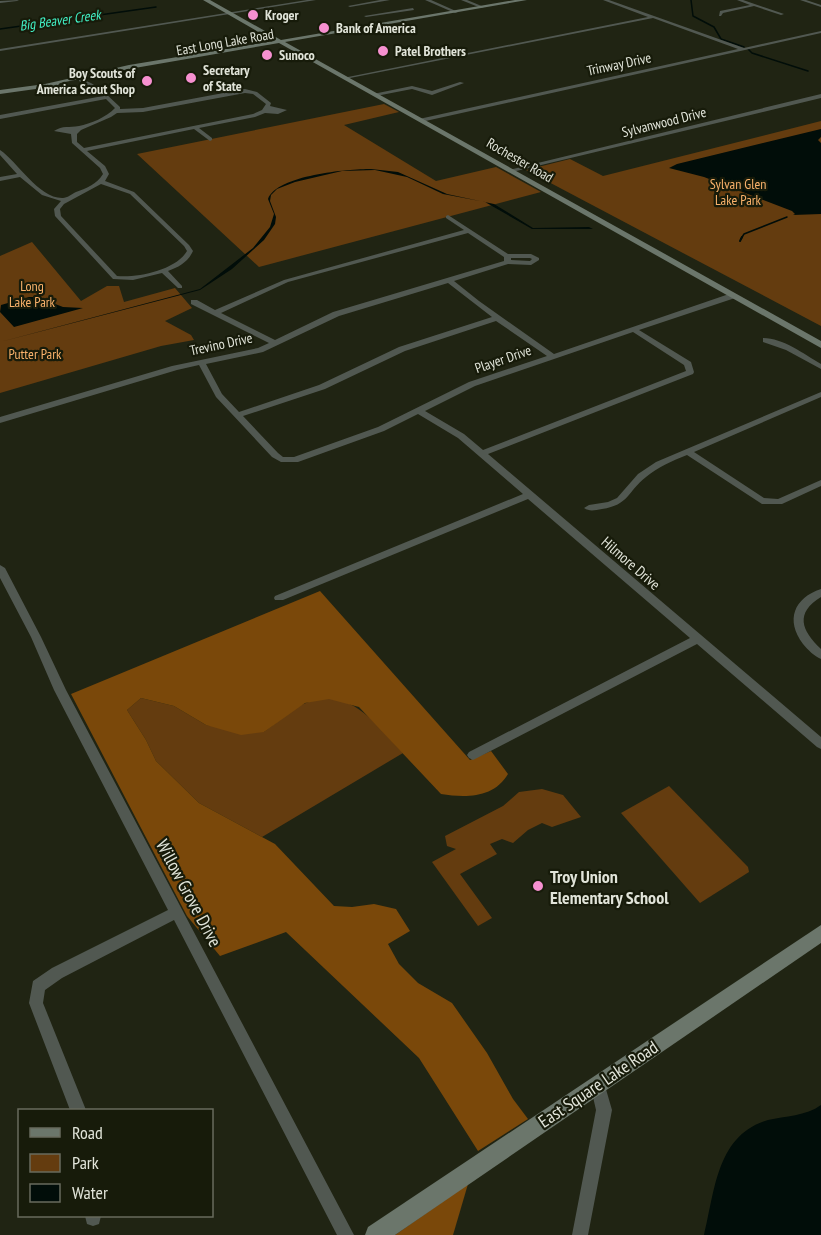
<svg xmlns="http://www.w3.org/2000/svg" width="821" height="1235" font-family="'PT Sans Narrow',sans-serif">
  <style>
    .green { fill: #643c0f }
    .forest { fill: #7a480a }
    .water { fill: #010d09 }
    .lines { fill: none; stroke-linecap: round; stroke-linejoin: round }
    .stream-far1 { stroke: #010d09; stroke-width: 1.5 }
    .stream { stroke: #010d09; stroke-width: 2 }
    .street { fill: #515851; fill-rule: evenodd }
    .secondary { fill: #6b766b; fill-rule: evenodd }
    .poi-dot { fill: #f690d0; stroke: #171b0a; stroke-width: 2 }
    .labels { text-anchor: middle; dominant-baseline: central; stroke-width: 4.5; stroke-linejoin: round; paint-order: stroke }
    .far-poi-label { font-size: 14px; font-weight: bold; fill: #e1e4d9; stroke: #171b0a; text-anchor: start }
    .far-water-label { font-size: 14px; font-style: italic; fill: #42f2c8; stroke: #171b0a }
    .far-street-label { font-size: 14px; fill: #e1e4d9; stroke: #171b0a }
    .far-park-label { font-size: 14px; fill: #fab26b; stroke: #171b0a }
    .street-label { font-size: 15px; fill: #e1e4d9; stroke: #171b0a }
    .near-poi-label { font-size: 18px; font-weight: bold; fill: #e1e4d9; stroke: #171b0a; text-anchor: start }
    .near-street-label { font-size: 18px; fill: #e1e4d9; stroke: #171b0a }
  </style>
  <rect width="100%" height="100%" fill="#202413"/>
  <g class="green">
    <path d="M384,104L399,112L344,125L436,181L496,167L541,192L259,267L137,154Z"/>
    <path d="M821,121V326L526,170L570,159L603,176Z"/>
    <path d="M32,242L81,301L107,286H119L124,302L175,288L192,308L165,321L191,335L194,340L161,346L0,393V256Z"/>
    <path d="M141,698L174,706L206,725L264,732C274,725 296,706 306,703C351,686 376,725 403,753L262,837L199,803L156,761L146,740L127,710Z"/>
    <path d="M669,786L748,867L749,872L700,903L621,813Z"/>
    <path d="M542,789L563,795L581,817L552,827L542,823L528,830L513,843L502,839L490,844L497,854L460,874L492,918L478,926L432,862L456,849L447,846L445,836L503,806L519,792Z"/>
  </g>
  <g class="forest">
    <path d="M320,591L470,760L491,751L508,774C494,798 466,798 441,794L359,707L329,699L305,703L264,732L241,735L206,725L174,706L141,698L127,710L146,740L156,761L199,803L275,844L334,906L352,907L374,904L396,909L410,931L388,944L399,964L418,983L452,1003L487,1053L513,1099L528,1119L478,1151L419,1058L286,932L220,956L187,916L71,694Z"/>
    <path d="M468,1184L453,1235H395Z"/>
  </g>
  <g class="water">
    <path d="M821,129V137L818,140L821,143V214L793,215L795,214L792,211L704,177L669,168L677,164Z"/>
    <path d="M371,169L398,172L447,194L494,204L533,228L589,227L593,229H532L485,202L443,194L407,177L375,170L342,171L295,182L277,189L271,195L270,201L276,217L275,224L264,240L232,269L200,290L0,342L200,289L253,248L270,227L274,214L268,199C277,175 348,169 371,169Z"/>
    <path d="M29,297H37L63,307L83,308L14,327L0,312L1,305Z"/>
    <path d="M821,1105V1235H704C715,1192 716,1135 768,1120C785,1116 806,1116 821,1105Z"/>
  </g>
  <g class="lines">
    <g class="stream-far1">
      <path d="M691,0L693,16L714,27L721,39L744,47"/>
      <path d="M0,29L156,7"/>
      <path d="M748,49L752,53L808,71"/>
      <path d="M741,239L744,234L787,217"/>
    </g>
    <path class="stream" d="M740,241L742,237"/>
    <g class="street">
      <path d="M19,0L17,1L0,3V1Z"/>
      <path d="M307,0H316L0,51V49Z"/>
      <path d="M380,0H390L350,7L348,6Z"/>
      <path d="M425,0H431L458,12L455,13Z"/>
      <path d="M461,0H467L484,7L481,8Z"/>
      <path d="M603,0H609L744,48L821,31V33L421,122L419,119L738,49L653,18L345,79L343,78L648,17Z"/>
      <path d="M737,0H743L784,14L781,15L754,6L723,13L721,16H719L720,11L750,5Z"/>
      <path d="M800,0H806L821,5V7Z"/>
      <path d="M413,8L414,10L366,17L364,16Z"/>
      <path d="M79,79C96,82 108,96 120,107V109L143,108L245,89L257,92L271,103L270,106L287,110L278,114L265,113L255,117L199,128L212,138V140L210,141L194,129L87,151L105,166L109,174L105,181L134,192L189,245L193,251C188,262 179,267 168,271L182,286V288H178L162,273L133,280L113,279L55,216L54,209L61,201L42,195L20,177L0,181V177L17,174L0,155V150C17,161 39,199 63,198C67,198 72,194 76,192C87,188 97,184 103,174L100,168L72,143L71,134L54,131C63,125 69,128 79,126C90,124 107,117 115,108L106,99L0,119V115L103,96L97,91L79,81ZM245,93L253,94L266,104L262,110L253,114L84,148L77,142V134L81,130L111,117L117,113L143,112ZM101,184L130,194L184,246L187,251C176,270 138,278 117,276L61,216L60,209L64,204Z"/>
      <path d="M460,82L464,83L432,95L412,89L376,96L373,94L412,86L432,91Z"/>
      <path d="M821,94V98L512,172L509,170Z"/>
      <path d="M448,215L508,254H531L539,258V260L531,265L508,264L454,281L479,301L554,354L729,294H735V298L639,330L691,362L694,372L693,374L488,454L821,737V749L817,747L697,644L477,758L473,760L469,758L467,755L469,752L690,638L528,499L283,600H275L274,598L275,596L523,494L458,438L418,414L384,431L298,462H281L272,457L216,397L199,365L177,370L0,423V417L172,366L258,348L269,343L191,304V300H197L215,310L284,280L464,230L446,218V216ZM468,233L504,257V261L333,312L275,340L221,313L288,282ZM511,258H530L532,259L530,261L511,260ZM448,283L492,317L399,347L319,385L239,412L222,394L206,364L263,352L339,316ZM496,321L547,356L469,382L378,427L294,457H283L278,453L243,416L325,389L405,351ZM633,332L684,365L686,371L483,450L464,434L425,411L475,386Z"/>
      <path d="M763,338C783,338 804,354 821,364V369L786,350L763,342Z"/>
      <path d="M821,392V397L694,452L764,498L778,499L821,480V486L782,504H762L687,455C672,461 658,467 646,477C627,492 629,505 602,509C595,510 590,512 584,508L589,505L608,502L617,498L638,474L656,462Z"/>
      <path d="M0,565L5,568L41,637L66,690L354,1235H337L174,920L62,978L45,990L43,1003L86,1110H70L29,1003L33,981L52,968L168,910L54,690L31,637L0,578Z"/>
      <path d="M821,589V597C795,613 801,630 821,649V659C814,656 808,650 803,644C785,620 794,598 821,589Z"/>
      <path d="M598,1076L603,1079L612,1110L588,1235H572L596,1110L590,1084L593,1079Z"/>
      <path d="M85,1216H101L99,1224L93,1226L87,1224Z"/>
    </g>
    <g class="secondary">
      <path d="M203,0H210L281,40L515,0H527L285,42L821,341V348L279,43L129,69L60,83L57,86L0,94V90L45,84L129,65L274,41Z"/>
      <path d="M821,925V943L395,1235H365L368,1227Z"/>
    </g>
  </g>
  <g class="poi-dot">
    <circle cx="253" cy="15" r="6"/>
    <circle cx="324" cy="28" r="6"/>
    <circle cx="383" cy="51" r="6"/>
    <circle cx="267" cy="55" r="6"/>
    <circle cx="191" cy="78" r="6"/>
    <circle cx="147" cy="81" r="6"/>
    <circle cx="538" cy="886" r="6"/>
  </g>
  <g class="labels">
    <g class="far-poi-label">
      <text x="265" y="15">Kroger</text>
      <text x="336" y="28">Bank of America</text>
      <text x="395" y="51">Patel Brothers</text>
      <text x="279" y="55">Sunoco</text>
      <text x="203" y="70">Secretary<tspan x="203" dy="16">of State</tspan></text>
      <text x="135" y="73" text-anchor="end">Boy Scouts of<tspan x="135" dy="16">America Scout Shop</tspan></text>
    </g>
    <g class="far-water-label">
      <text transform="translate(60 20) rotate(-8)">Big Beaver Creek</text>
    </g>
    <g class="far-street-label">
      <text transform="translate(225 42) rotate(-10)">East Long Lake Road</text>
      <text transform="translate(619 64) rotate(-12)">Trinway Drive</text>
      <text transform="translate(664 122) rotate(-14)">Sylvanwood Drive</text>
      <text transform="translate(520 160) rotate(30)">Rochester Road</text>
      <text transform="translate(221 344) rotate(-12)">Trevino Drive</text>
      <text transform="translate(503 359) rotate(-19)">Player Drive</text>
    </g>
    <g class="far-park-label">
      <text x="738" y="184">Sylvan Glen<tspan x="738" dy="16">Lake Park</tspan></text>
      <text x="32" y="286">Long<tspan x="32" dy="16">Lake Park</tspan></text>
      <text x="35" y="354">Putter Park</text>
    </g>
    <g class="street-label">
      <text transform="translate(631 563) rotate(41)">Hilmore Drive</text>
    </g>
    <g class="near-poi-label">
      <text x="550" y="876">Troy Union<tspan x="550" dy="21">Elementary School</tspan></text>
    </g>
    <g class="near-street-label">
      <text transform="translate(189 893) rotate(62)">Willow Grove Drive</text>
      <text transform="translate(598 1084) rotate(-34)">East Square Lake Road</text>
    </g>
  </g>
  <rect x="18" y="1109" width="195" height="108" fill="#171b0a" stroke="#686b5d" stroke-width="1.5"/>
  <rect x="30" y="1128" width="30" height="9" fill="#6b766b" stroke="#686b5d" stroke-width="1.5"/>
  <text x="72" y="1139" font-size="18" fill="#e1e4d9">Road</text>
  <rect x="30" y="1154" width="30" height="18" fill="#643c0f" stroke="#686b5d" stroke-width="1.5"/>
  <text x="72" y="1169" font-size="18" fill="#e1e4d9">Park</text>
  <rect x="30" y="1184" width="30" height="18" fill="#010d09" stroke="#686b5d" stroke-width="1.5"/>
  <text x="72" y="1199" font-size="18" fill="#e1e4d9">Water</text>
</svg>
